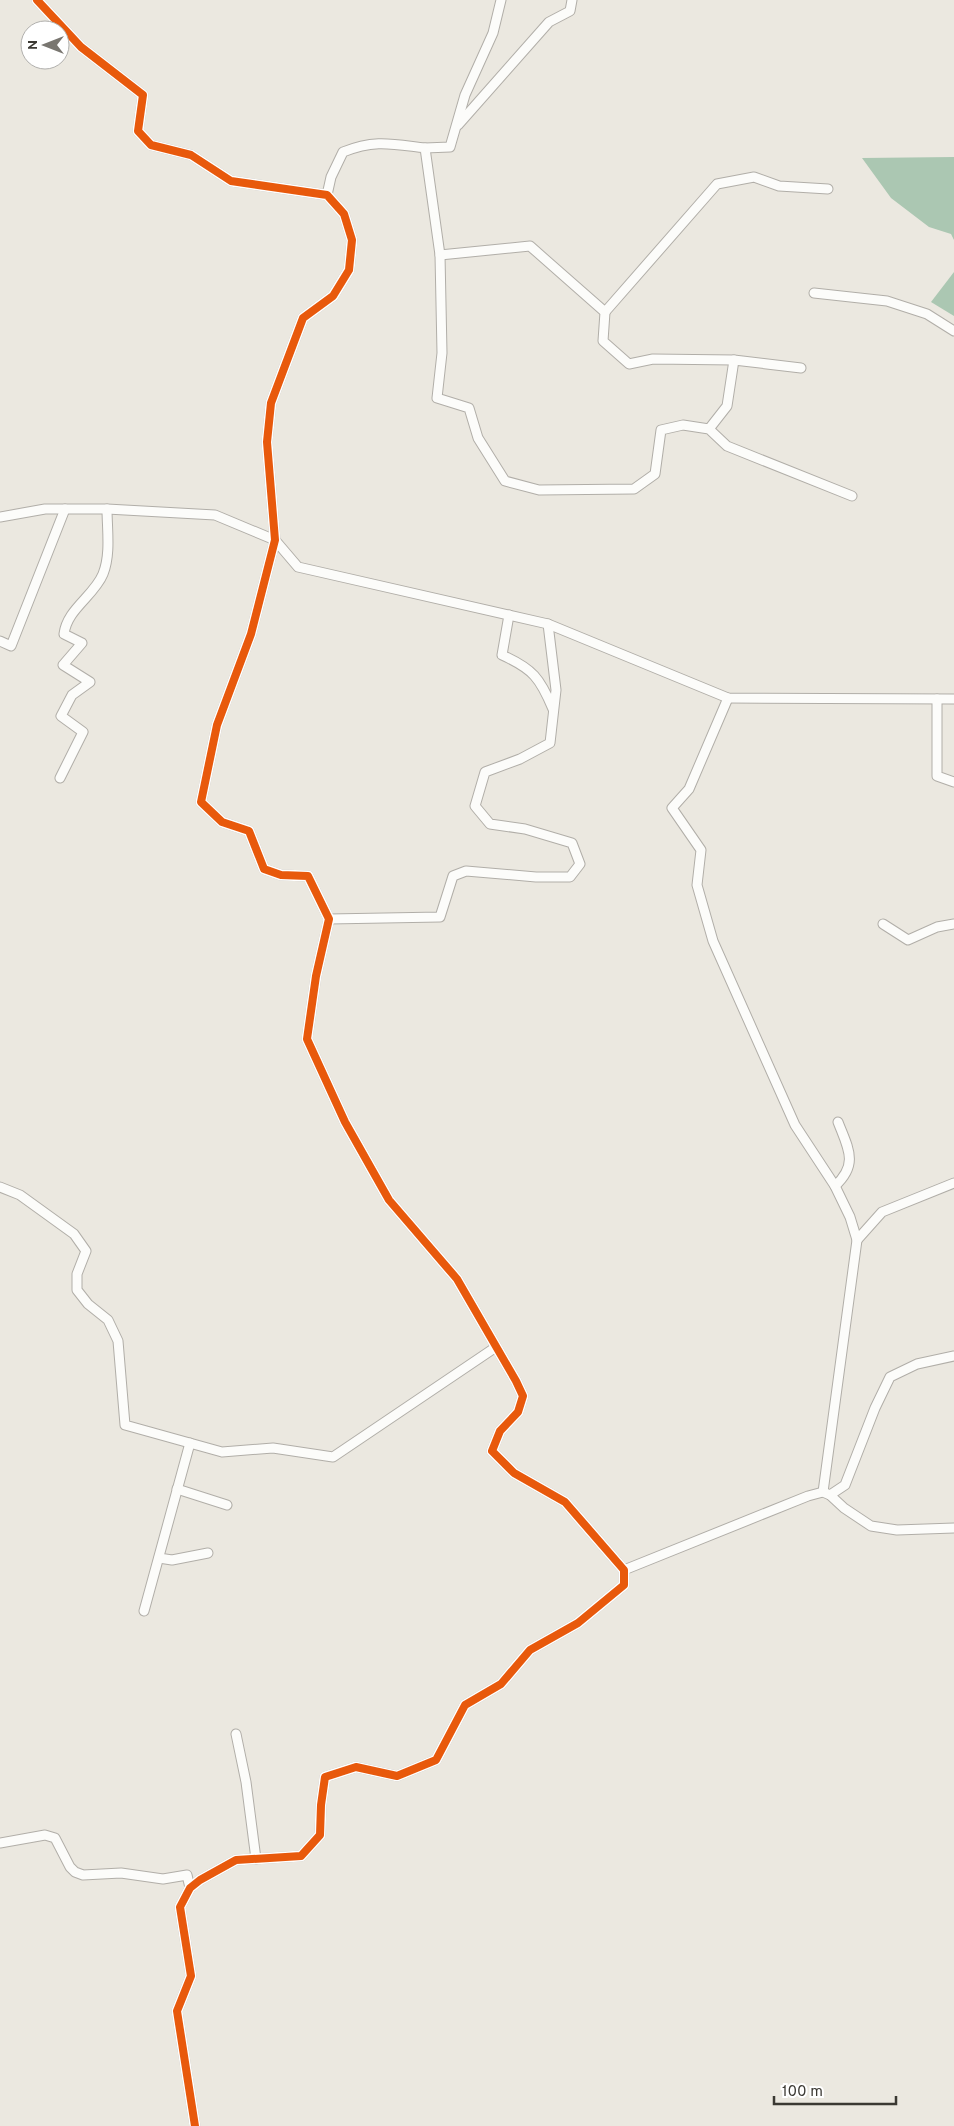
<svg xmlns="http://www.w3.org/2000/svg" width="954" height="2126" font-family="Overpass,sans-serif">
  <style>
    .water { fill: #abc7b2 }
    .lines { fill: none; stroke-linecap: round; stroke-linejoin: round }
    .minor-casing { stroke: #b1aea8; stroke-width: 11 }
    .minor { stroke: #fcfcfa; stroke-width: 9 }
    .cycleway-casing { stroke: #fff; stroke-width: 11 }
    .cycleway { stroke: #e8590c; stroke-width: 8 }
  </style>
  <rect width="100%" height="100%" fill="#ebe8e0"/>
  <g class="water">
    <path d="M954,157V240L951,234L929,227L891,198L862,158Z"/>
    <path d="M954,272V316L931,302Z"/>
  </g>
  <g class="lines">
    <g class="minor-casing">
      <g id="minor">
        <path d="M37,0L81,47L143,95L138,131L151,145L191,155L231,181L327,195L344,214L352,240L349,270L333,296L303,318L271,403L267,442L275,540L251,634L217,725L201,802L222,822L249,831L264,869L281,875L308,876L329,919L316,976L307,1039L345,1122L389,1200L457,1279L516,1381L523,1396L518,1412L500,1431L492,1451L514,1473L565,1502L624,1570V1585L578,1623L530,1650L501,1684L465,1705L436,1760L397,1776L356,1767L325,1777L321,1805L320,1835L301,1856L236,1860L200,1880L190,1888L180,1907L191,1976L177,2011L195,2126"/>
        <path d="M458,125L549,22L570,11L572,0"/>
        <path d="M425,148L450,147L465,95L493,33L501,0"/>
        <path d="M327,195L331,177L343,152C375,139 392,144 425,148L440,255L442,353L437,398L469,408L478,438L505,481L539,490L634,489L655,474L661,430L683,425L709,429L727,446L852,496"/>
        <path d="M440,255L530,246L605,312L603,341L629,364L653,359L734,360"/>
        <path d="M814,293L887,301L927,314L954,331"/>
        <path d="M605,312L717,184L754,177L779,186L828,189"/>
        <path d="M709,429L727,406L734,360L801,368"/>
        <path d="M0,517L45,509H107L215,515L275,540L298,567L548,624L728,698L954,699"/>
        <path d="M509,615L502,655C533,669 540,678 553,709"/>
        <path d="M0,641L11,646L65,509"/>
        <path d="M728,698L689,789L672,808L701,850L697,885L713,941L795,1125L835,1186L850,1217L857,1240L823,1492"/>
        <path d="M937,699V776L954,782"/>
        <path d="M60,778L83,732L61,716L72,695L90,682L63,665L82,643L64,634C67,609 94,596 103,574C111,554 107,529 107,509"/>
        <path d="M329,919L440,917L453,876L466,871L536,877H570L580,864L572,843L525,829L490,824L475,806L485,772L520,759L550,743L556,690L548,624"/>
        <path d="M883,924L908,940L937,927L954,924"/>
        <path d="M835,1186C859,1164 848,1148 838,1122"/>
        <path d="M0,1187L20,1195L74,1234L86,1251L77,1274V1290L88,1304L108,1320L118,1341L125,1425L222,1452L273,1448L333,1457L496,1347"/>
        <path d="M857,1240L882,1212L954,1183"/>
        <path d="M177,1489L227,1505"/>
        <path d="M830,1495L845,1485L875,1408L890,1377L917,1364L954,1356"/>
        <path d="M159,1558L172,1560L208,1553"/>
        <path d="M624,1570L808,1496L823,1492L830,1495L844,1508L871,1526L897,1530L954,1528"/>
        <path d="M144,1611L190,1443"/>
        <path d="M236,1734L246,1782L256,1859"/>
        <path d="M0,1843L45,1835L55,1838L70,1867L75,1872L83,1875L121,1873L163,1879L187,1875L190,1888"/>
      </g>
    </g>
    <use href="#minor" class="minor"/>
    <g class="cycleway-casing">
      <path id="cycleway" d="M37,0L81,47L143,95L138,131L151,145L191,155L231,181L327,195L344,214L352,240L349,270L333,296L303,318L271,403L267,442L275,540L251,634L217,725L201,802L222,822L249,831L264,869L281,875L308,876L329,919L316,976L307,1039L345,1122L389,1200L457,1279L516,1381L523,1396L518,1412L500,1431L492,1451L514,1473L565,1502L624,1570V1585L578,1623L530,1650L501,1684L465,1705L436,1760L397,1776L356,1767L325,1777L321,1805L320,1835L301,1856L236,1860L200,1880L190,1888L180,1907L191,1976L177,2011L195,2126"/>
    </g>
    <use href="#cycleway" class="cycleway"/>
  </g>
  <g transform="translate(45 45) rotate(270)"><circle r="24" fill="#ffffff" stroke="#b1b0ad"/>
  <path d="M0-4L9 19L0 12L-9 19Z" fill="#797670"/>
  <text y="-8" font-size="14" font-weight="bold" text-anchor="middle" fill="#3b3933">N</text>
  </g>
  <path d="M774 2096v8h122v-8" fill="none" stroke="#3b3933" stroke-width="2.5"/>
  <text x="782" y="2096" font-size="15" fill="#3b3933" stroke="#ffffff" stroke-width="4" paint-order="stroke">100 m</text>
</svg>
